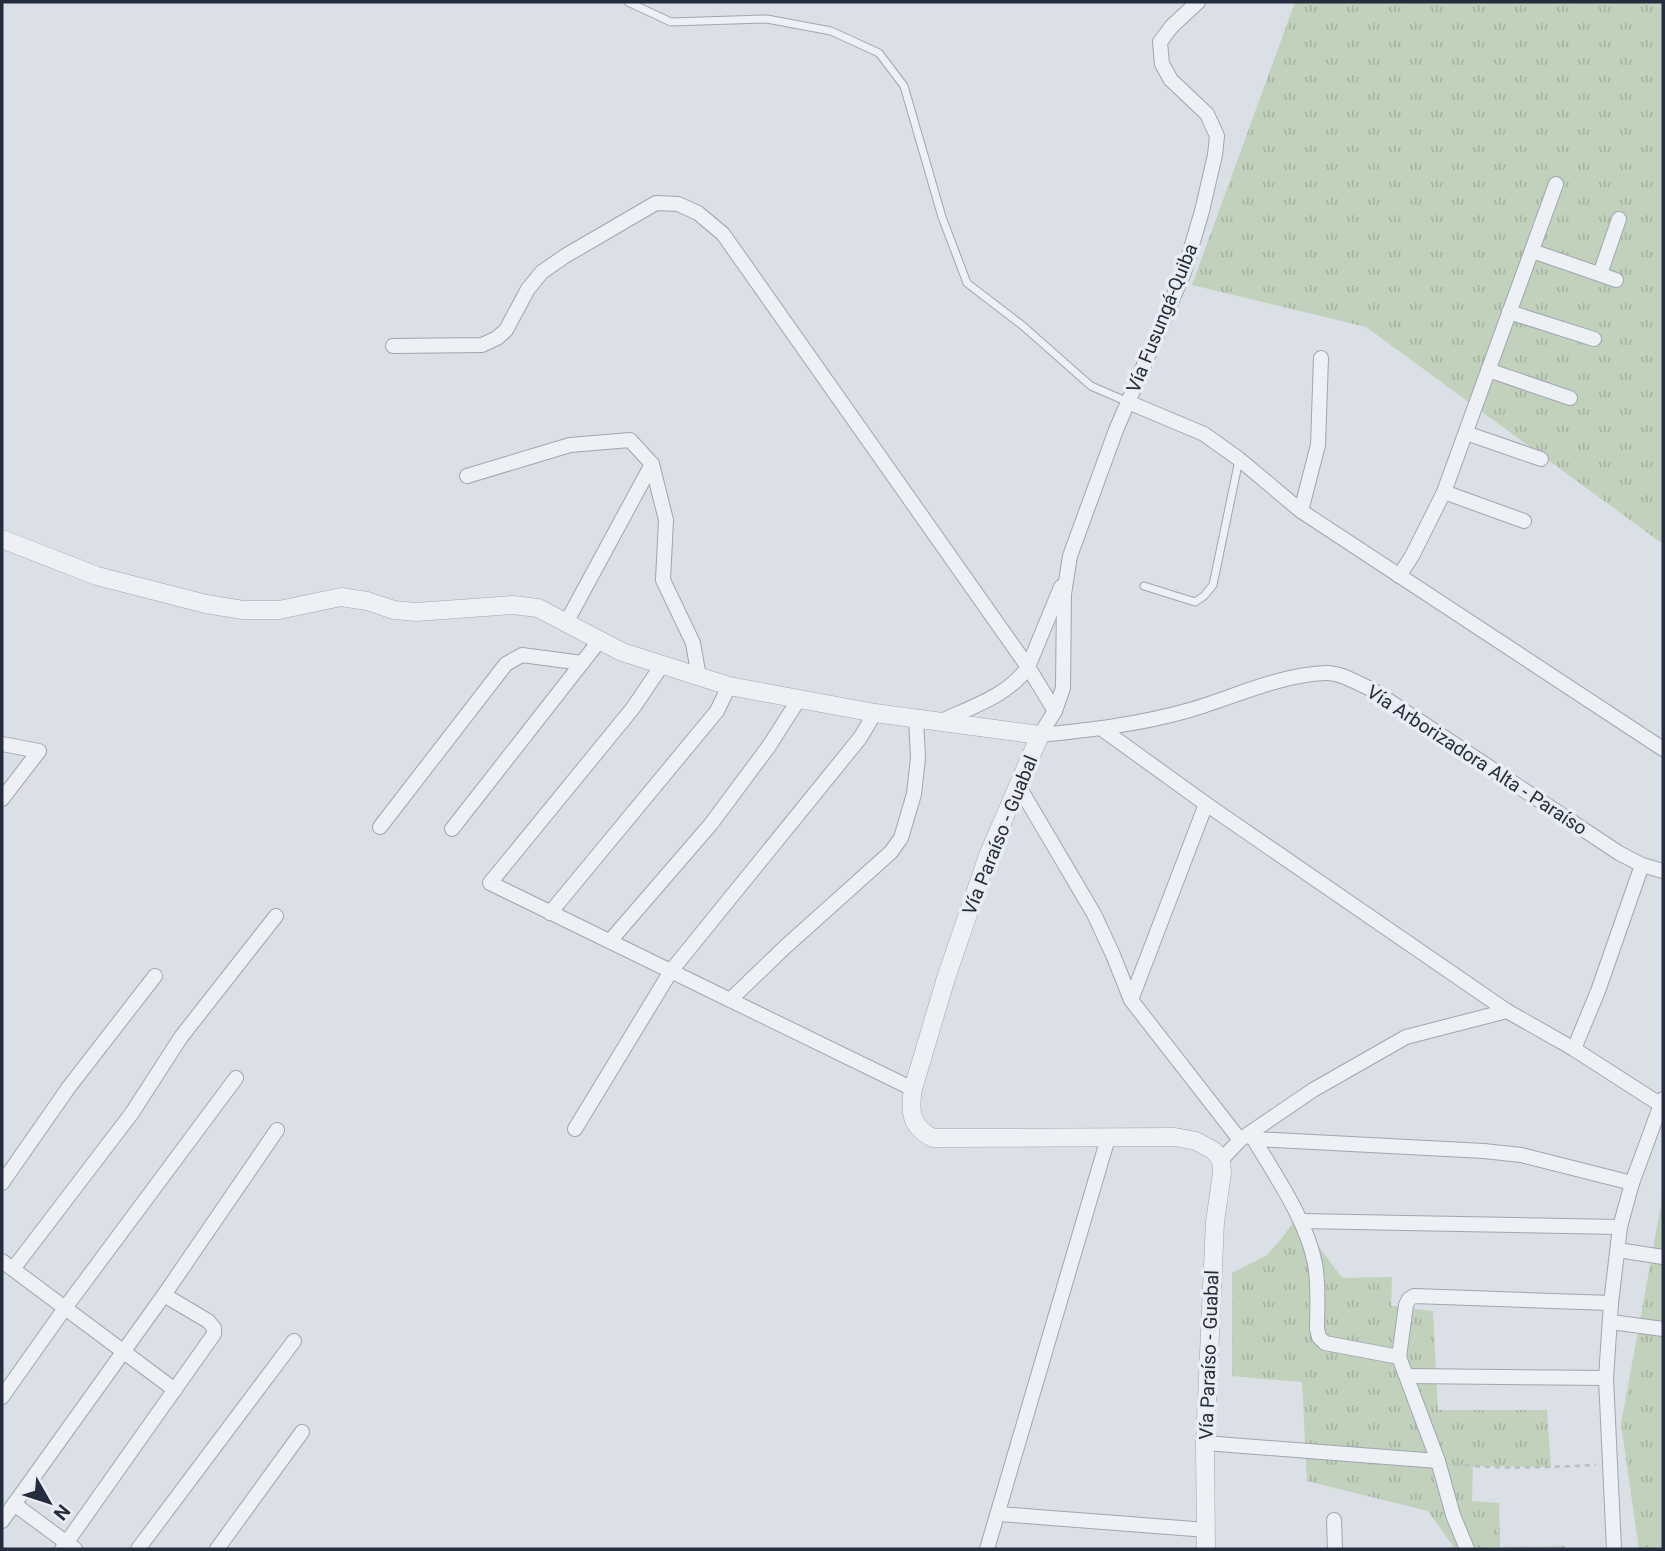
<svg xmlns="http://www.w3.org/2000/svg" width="1665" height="1551" font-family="Roboto,sans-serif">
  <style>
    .grass { fill: url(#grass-tufts) }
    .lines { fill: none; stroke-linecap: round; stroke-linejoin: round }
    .service-casing { stroke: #a0a6b0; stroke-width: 9 }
    .minor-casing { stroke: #a0a6b0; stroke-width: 16 }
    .tertiary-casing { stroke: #a0a6b0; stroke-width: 19 }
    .path { stroke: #b9bdc4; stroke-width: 2.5; stroke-dasharray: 5 5; stroke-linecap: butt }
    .service { stroke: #edf0f4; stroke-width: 7 }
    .minor { stroke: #edf0f4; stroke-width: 14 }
    .tertiary { stroke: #edf0f4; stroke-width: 18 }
    .labels { text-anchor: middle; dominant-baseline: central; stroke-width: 7; stroke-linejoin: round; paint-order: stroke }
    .street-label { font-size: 19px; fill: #242d3d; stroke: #eaeef4 }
  </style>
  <defs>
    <pattern id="grass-tufts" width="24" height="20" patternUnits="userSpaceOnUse" patternTransform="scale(1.75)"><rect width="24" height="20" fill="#c1d1bb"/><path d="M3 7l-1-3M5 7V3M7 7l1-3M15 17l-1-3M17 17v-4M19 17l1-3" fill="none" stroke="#a6b4a2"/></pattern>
  </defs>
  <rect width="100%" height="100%" fill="#dbdfe6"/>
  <g class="grass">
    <path d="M1295,2H1663V544L1366,327L1192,285Z"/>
    <path d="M1663,1194V1549H1639L1621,1424Z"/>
    <path d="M1297,1217L1342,1278L1392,1277L1391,1306L1433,1311L1438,1410H1547L1551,1467L1473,1466L1472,1501L1499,1503L1500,1547L1565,1546V1549H1455L1428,1511L1307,1481L1302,1382L1232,1376V1273L1267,1255L1282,1238Z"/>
  </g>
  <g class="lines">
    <g class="service-casing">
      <g id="service">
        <path d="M628,2L671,22L767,19L831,31L879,53L904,86L942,217L967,283L1023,326L1091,386L1128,402"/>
        <path d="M1144,586L1195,602L1204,596L1213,585L1239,460"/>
      </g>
    </g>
    <g class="minor-casing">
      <g id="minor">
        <path d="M1532,251L1616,280"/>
        <path d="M1600,274L1619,219"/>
        <path d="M1509,312L1594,339"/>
        <path d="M393,346L482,345L497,338L506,330L528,289L542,272L565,256L656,203L678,204L698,213L723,234L1028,667L1055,711"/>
        <path d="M1488,370L1570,398"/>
        <path d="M1128,402L1204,434L1239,459L1301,511L1663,749"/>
        <path d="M1466,433L1541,459"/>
        <path d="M467,476L570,445L630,440L652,464L666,520L663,580L693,643L699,677"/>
        <path d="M1444,492L1524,521"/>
        <path d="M1301,511L1318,445L1321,358"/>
        <path d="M1399,576L1412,556L1444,492L1556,184"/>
        <path d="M566,623L652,464"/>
        <path d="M662,665L633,708L490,883L913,1089"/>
        <path d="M939,722C971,707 1008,696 1028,667L1061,587"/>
        <path d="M1102,729L1206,804L1507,1011L1574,1049L1661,1105"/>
        <path d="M1040,735L1055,711L1063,688L1064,594L1070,556L1116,430L1184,272L1202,211L1215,155L1217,136L1207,114L1171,80L1162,64L1160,42L1172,26L1198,2"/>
        <path d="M1040,735C1091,730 1141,724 1190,710C1234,697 1279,675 1325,673C1340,672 1357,683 1371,689L1619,853L1642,865L1663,871"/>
        <path d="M2,744L39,751L2,799"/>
        <path d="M1018,785L1094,914L1113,955L1131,1000L1240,1140"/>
        <path d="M380,827L506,664L522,655L582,663"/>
        <path d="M452,829L600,640"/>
        <path d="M550,913L717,711L729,686"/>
        <path d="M610,941L711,824L769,746L799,699"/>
        <path d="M730,1000L784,948L891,852L901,838L914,794L918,758L916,719"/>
        <path d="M1131,1000L1206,804"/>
        <path d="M1574,1049L1598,991L1642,865"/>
        <path d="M575,1129L671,971L860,738L875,713"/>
        <path d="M1250,1133C1273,1172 1307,1220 1315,1264C1319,1285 1317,1308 1317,1329L1319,1337L1325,1343L1399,1357L1438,1461L1453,1515L1467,1549"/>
        <path d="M1254,1139L1484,1151L1521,1155L1632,1183"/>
        <path d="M1221,1160L1240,1140L1250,1133L1313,1090L1406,1037L1507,1011"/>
        <path d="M2,1183L69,1087L155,976"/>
        <path d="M1301,1221L1620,1227"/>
        <path d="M1618,1250L1663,1257"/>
        <path d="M2,1261L175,1390"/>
        <path d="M13,1269L132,1113L181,1037L276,916"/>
        <path d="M1611,1322L1663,1329"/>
        <path d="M1399,1357L1406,1305L1409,1299L1414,1296L1611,1303"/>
        <path d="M1407,1376L1606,1378"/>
        <path d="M2,1397L65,1308L236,1078"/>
        <path d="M1205,1443L1438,1461"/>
        <path d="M14,1504L75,1549"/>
        <path d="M999,1514L1207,1530"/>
        <path d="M1334,1520L1335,1549"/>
        <path d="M2,1521L164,1295L277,1130"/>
        <path d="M62,1549L214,1334V1328L208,1321L164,1295"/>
        <path d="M138,1549L294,1341"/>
        <path d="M217,1549L302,1432"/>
        <path d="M987,1549L1108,1138"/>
        <path d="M1614,1549L1606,1378L1611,1303L1620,1227L1632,1183L1663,1099"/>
      </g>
    </g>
    <g class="tertiary-casing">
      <path id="tertiary" d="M2,539L97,576L206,604L243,610H279L341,597L367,601L394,610L416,612L513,605L538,608L622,652L729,686L875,713L1040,735L989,853L946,978L913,1089C909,1112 911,1127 933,1138L1175,1137L1196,1141L1214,1151L1221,1160L1222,1173L1215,1222L1205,1443L1206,1549"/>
    </g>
    <path class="path" d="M1455,1464C1501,1470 1549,1467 1596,1465"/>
    <use href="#service" class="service"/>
    <use href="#minor" class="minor"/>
    <use href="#tertiary" class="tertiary"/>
  </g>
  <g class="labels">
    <g class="street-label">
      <text transform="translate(1162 318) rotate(-68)">Vía Fusungá-Quiba</text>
      <text transform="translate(1477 760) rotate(33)">Vía Arborizadora Alta - Paraíso</text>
      <text transform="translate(1000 835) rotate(-68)">Vía Paraíso - Guabal</text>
      <text transform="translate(1209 1355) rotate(-88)">Vía Paraíso - Guabal</text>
    </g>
  </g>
  <rect width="1665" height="1551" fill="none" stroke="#242d3d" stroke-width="7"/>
  <g transform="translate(49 1502) rotate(129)" stroke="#eaeef4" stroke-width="5" paint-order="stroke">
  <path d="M0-5L12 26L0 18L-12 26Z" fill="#242d3d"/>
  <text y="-10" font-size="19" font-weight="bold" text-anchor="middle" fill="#242d3d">N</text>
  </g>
</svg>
